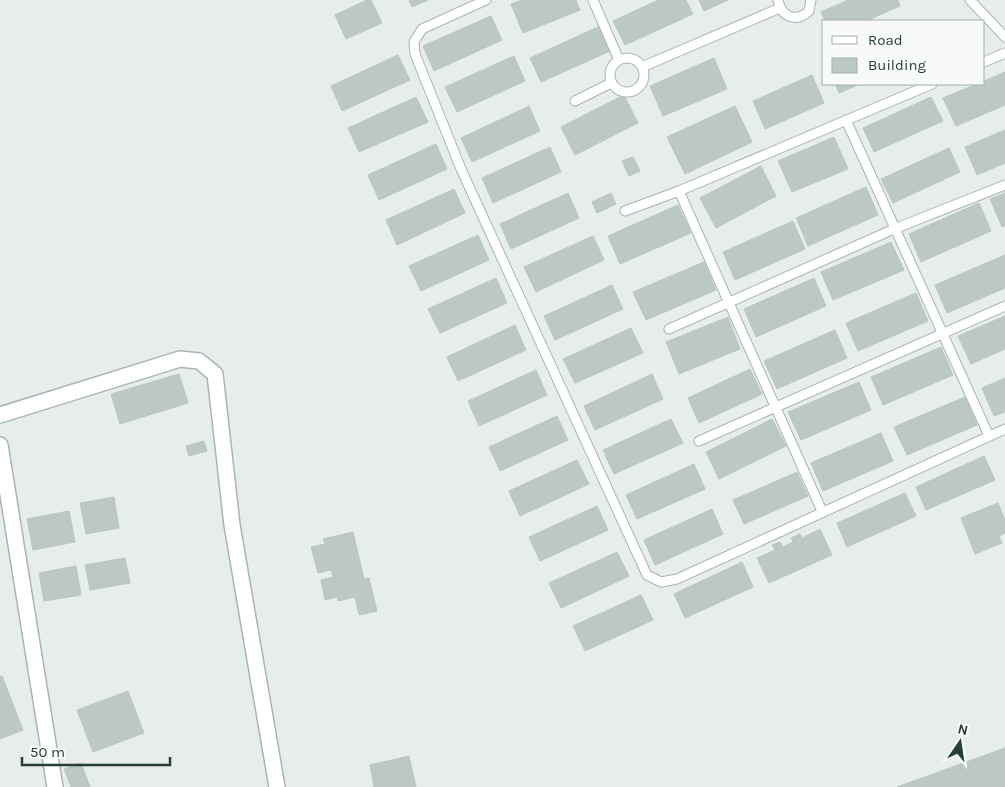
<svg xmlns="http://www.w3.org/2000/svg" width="1005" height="787" font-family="Karla,sans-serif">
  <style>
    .building { fill: #bcc8c4; stroke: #b9c6c2 }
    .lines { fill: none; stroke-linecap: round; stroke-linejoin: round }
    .service-casing { stroke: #a9b5b2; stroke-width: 11 }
    .minor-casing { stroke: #a9b5b2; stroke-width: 18 }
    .service { stroke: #fff; stroke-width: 9 }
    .minor { stroke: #fff; stroke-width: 15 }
  </style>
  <rect width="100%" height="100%" fill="#e6edeb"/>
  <g class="building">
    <path d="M367,0H371L382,23L346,39L335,15Z"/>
    <path d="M409,0H428L412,7Z"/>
    <path d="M522,0H576L580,10L523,33L511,4Z"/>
    <path d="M658,0H686L693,14L625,45L613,21Z"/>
    <path d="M699,0H728L704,11Z"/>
    <path d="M848,0H898L900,6L866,21H825L821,12Z"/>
    <path d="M491,16L502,40L434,71L423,46Z"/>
    <path d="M598,27L610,51L541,82L530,58Z"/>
    <path d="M398,55L410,80L342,111L331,86Z"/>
    <path d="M514,56L525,81L457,112L445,87Z"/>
    <path d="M714,58L727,89L663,116L650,86Z"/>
    <path d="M1005,72V105L956,126L943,98L977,84H984V81Z"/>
    <path d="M812,75L824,103L765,129L753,101Z"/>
    <path d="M835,84H860L839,93Z"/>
    <path d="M624,95L638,123L575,155L561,127Z"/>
    <path d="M416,97L428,122L359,152L348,128Z"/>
    <path d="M931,97L943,121L874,152L863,128Z"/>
    <path d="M529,106L540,131L472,162L461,138Z"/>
    <path d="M735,106L752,142L685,174L667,137Z"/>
    <path d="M1005,130V163L977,175L965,147Z"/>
    <path d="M834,137L848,169L792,192L778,161Z"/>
    <path d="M436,144L447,169L379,200L368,175Z"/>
    <path d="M550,147L561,172L493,203L482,178Z"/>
    <path d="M949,148L960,172L893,203L881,179Z"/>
    <path d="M633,157L640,171L629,176L622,161Z"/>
    <path d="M761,166L776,196L716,228L700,198Z"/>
    <path d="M866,187L878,215L808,246L796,218Z"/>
    <path d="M454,189L465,213L397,245L386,220Z"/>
    <path d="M568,193L579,218L511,249L500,224Z"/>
    <path d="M611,193L616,204L597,213L592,202Z"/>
    <path d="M1005,193V226L1002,227L990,199Z"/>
    <path d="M979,203L991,231L921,262L909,234Z"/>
    <path d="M678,205L691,233L620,264L608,236Z"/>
    <path d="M793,221L805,249L735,280L723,252Z"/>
    <path d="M478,235L489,260L421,291L409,266Z"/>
    <path d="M593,236L604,260L536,292L524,267Z"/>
    <path d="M891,242L904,270L833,300L821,272Z"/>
    <path d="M1005,255V288L947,313L935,285Z"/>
    <path d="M704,262L716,290L646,320L633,292Z"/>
    <path d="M496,278L507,303L440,333L428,309Z"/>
    <path d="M814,278L826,306L756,337L744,309Z"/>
    <path d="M612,285L623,309L555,340L544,316Z"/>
    <path d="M916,293L928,321L858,351L846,323Z"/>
    <path d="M1005,316V349L971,364L958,336Z"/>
    <path d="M728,317L740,349L679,374L666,342Z"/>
    <path d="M515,325L526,350L458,381L447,357Z"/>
    <path d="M631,328L643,353L575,383L563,359Z"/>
    <path d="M835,330L847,358L777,389L764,361Z"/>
    <path d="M941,347L953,375L883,405L871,377Z"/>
    <path d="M750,369L762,394L699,423L688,398Z"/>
    <path d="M536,370L547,395L479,426L468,401Z"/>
    <path d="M179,374L188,403L120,424L111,394Z"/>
    <path d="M652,374L663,399L595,430L584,406Z"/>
    <path d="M1005,378V412L994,416L982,388Z"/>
    <path d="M859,382L871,410L801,440L788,412Z"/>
    <path d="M965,397L977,425L907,455L894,427Z"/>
    <path d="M557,416L568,440L500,471L489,447Z"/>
    <path d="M671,419L683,443L614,474L603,450Z"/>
    <path d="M772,419L786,446L719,479L706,452Z"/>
    <path d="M881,433L893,461L823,491L811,463Z"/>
    <path d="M204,441L207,451L189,456L186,446Z"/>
    <path d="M984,456L995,480L926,510L916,487Z"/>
    <path d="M577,460L589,484L520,516L509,491Z"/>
    <path d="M694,464L705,489L637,519L626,495Z"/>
    <path d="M797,472L808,496L744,524L733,500Z"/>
    <path d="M905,493L916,516L847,547L837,523Z"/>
    <path d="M114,497L119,528L86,534L80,503Z"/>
    <path d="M998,503L1005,520V533L999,536L1002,543L975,554L961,518Z"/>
    <path d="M597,506L608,530L540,561L529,537Z"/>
    <path d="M712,509L723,534L655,565L644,540Z"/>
    <path d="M69,511L75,542L33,550L27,519Z"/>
    <path d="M820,529L832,555L769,583L757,558L775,550L772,545L780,542L783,547L793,542L791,538L800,534L802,538Z"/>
    <path d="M353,532L364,579L369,578L377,611L359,615L355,597L338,601L337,597L325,600L321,580L333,577L331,570L318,573L311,547L325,544L323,539Z"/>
    <path d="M617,552L629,576L561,608L549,583Z"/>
    <path d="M125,558L130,583L90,590L85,565Z"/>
    <path d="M742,562L753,587L685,618L674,594Z"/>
    <path d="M76,566L81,595L44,601L39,573Z"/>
    <path d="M641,595L653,620L585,651L573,626Z"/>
    <path d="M2,676L23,730L0,739V677Z"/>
    <path d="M128,691L144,733L93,752L77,710Z"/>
    <path d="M1005,748V787H897Z"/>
    <path d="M409,756L416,787H374L370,765Z"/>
    <path d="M81,763L90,787H71L64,769Z"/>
  </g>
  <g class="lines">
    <g class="service-casing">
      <g id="service">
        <path d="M486,0L422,29L414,42L415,54L461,169L647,575L661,582L677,579L1005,429"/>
        <path d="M593,0L619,60"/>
        <path d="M778,0C781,17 796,23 809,11L811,0"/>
        <path d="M970,0L1005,37"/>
        <circle cx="627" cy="75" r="17"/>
        <path d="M984,62L1005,53"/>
        <path d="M642,67L780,8"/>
        <path d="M575,101L611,83"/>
        <path d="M846,120L989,436"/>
        <path d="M679,191L822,511"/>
        <path d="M625,211L679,191L932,84"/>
        <path d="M669,329L894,229L1005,185"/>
        <path d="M699,441L1005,306"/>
      </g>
    </g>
    <g class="minor-casing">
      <g id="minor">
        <path d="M0,415L180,359L199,361L215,374L232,525L277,787"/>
        <path d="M0,445L55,787"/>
      </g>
    </g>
    <use href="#service" class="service"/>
    <use href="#minor" class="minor"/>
  </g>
  <rect x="822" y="20" width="162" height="65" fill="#f7faf9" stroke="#a4afac"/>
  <rect x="832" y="36" width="25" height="8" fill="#ffffff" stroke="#a4afac"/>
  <text x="868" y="45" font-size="15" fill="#273e39">Road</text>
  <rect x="832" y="58" width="25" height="15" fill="#bcc8c4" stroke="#a4afac"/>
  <text x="868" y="70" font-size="15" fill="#273e39">Building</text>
  <g transform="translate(960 742) rotate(13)" stroke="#f7faf9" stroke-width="4" paint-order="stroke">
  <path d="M0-4L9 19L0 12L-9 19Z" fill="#273e39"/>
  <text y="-8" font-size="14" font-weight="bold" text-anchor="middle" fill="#273e39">N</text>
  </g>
  <path d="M22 757v8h148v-8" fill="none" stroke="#273e39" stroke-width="2.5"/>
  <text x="30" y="757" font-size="15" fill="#273e39" stroke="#f7faf9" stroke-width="4" paint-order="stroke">50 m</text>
</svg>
